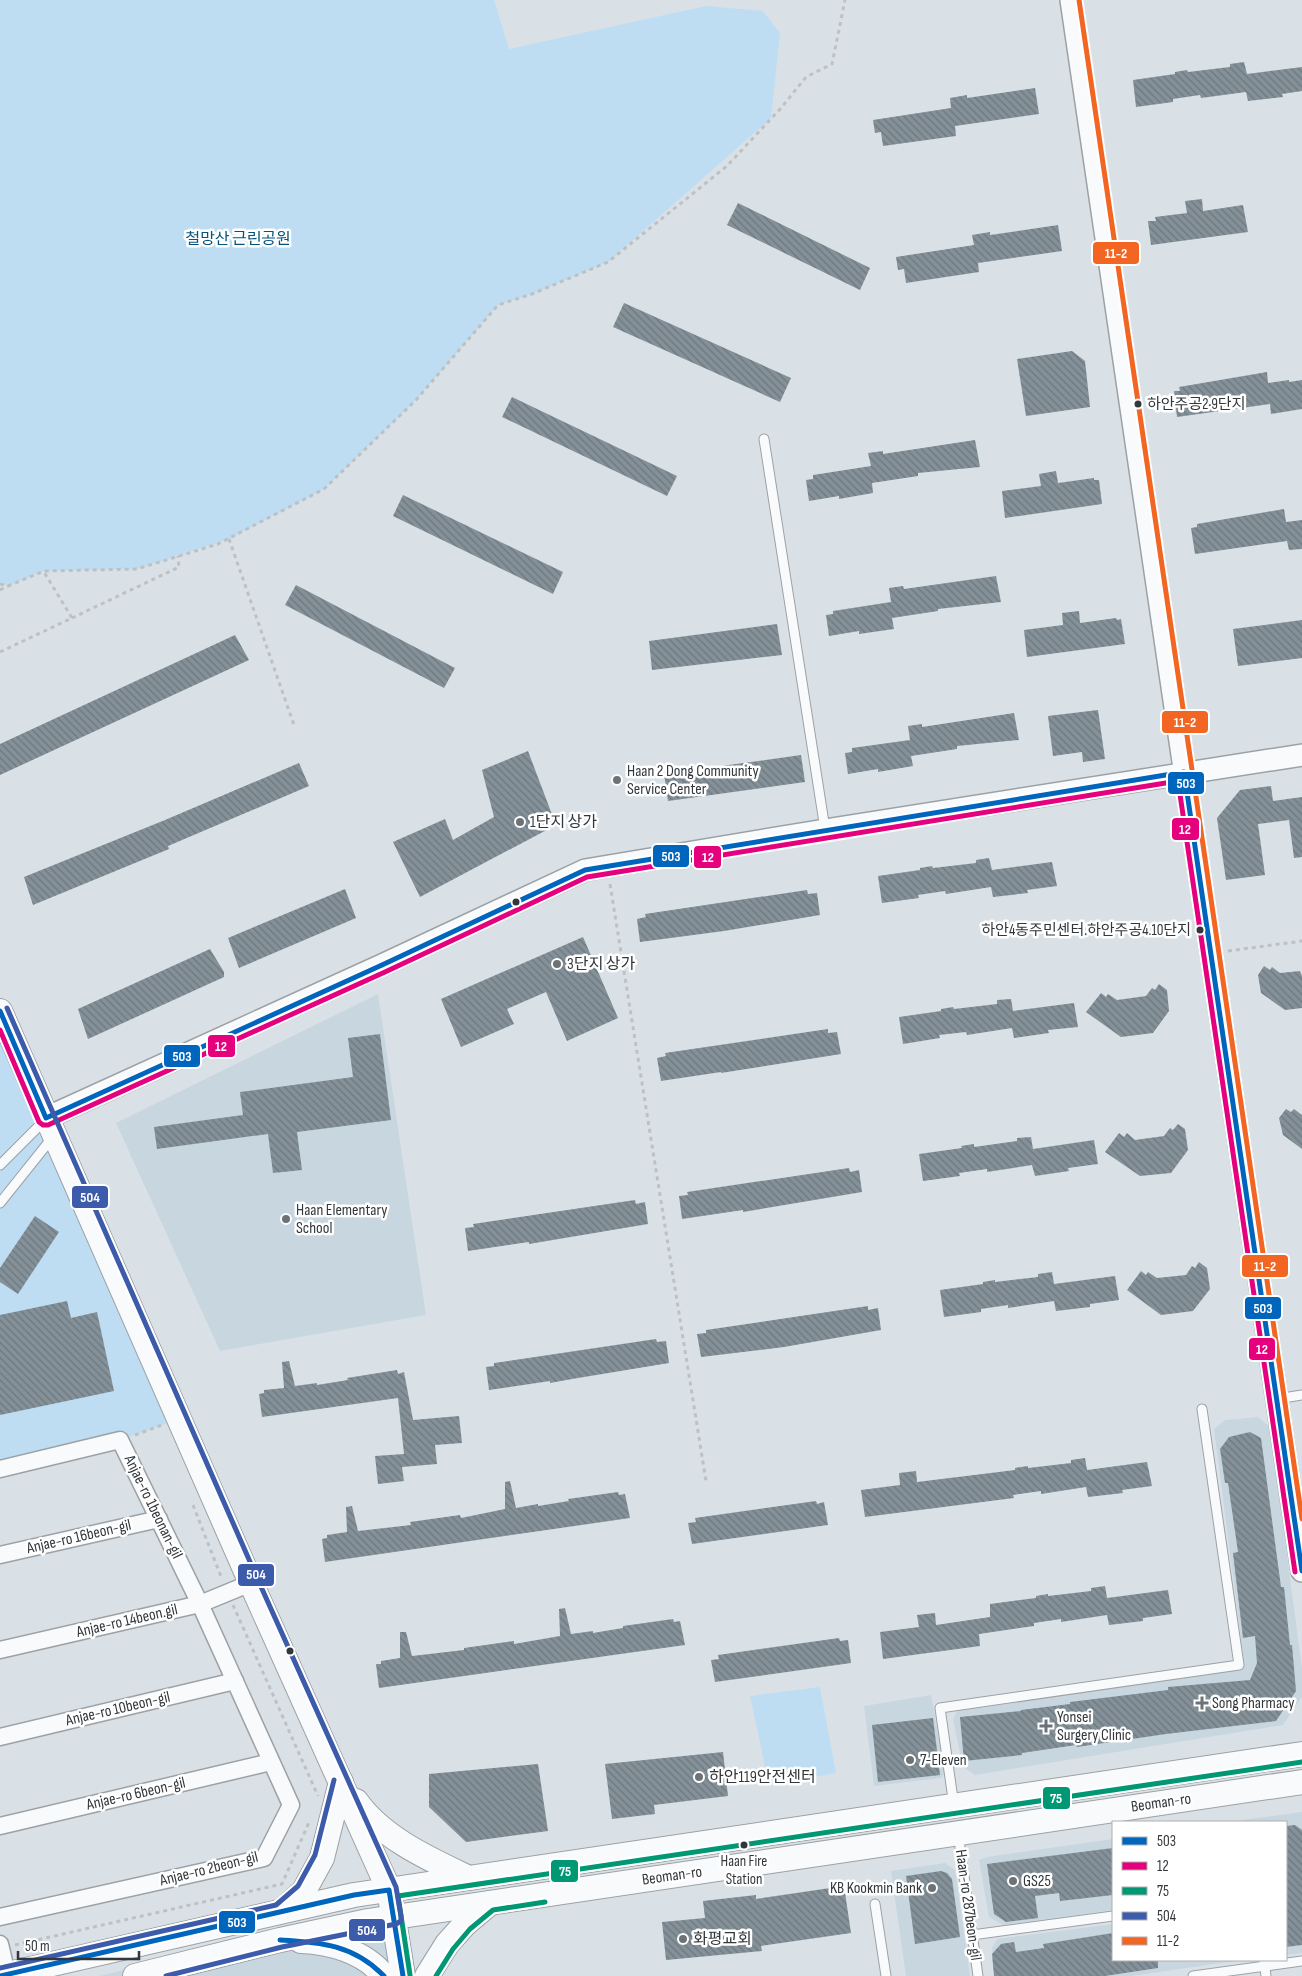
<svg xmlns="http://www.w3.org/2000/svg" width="1302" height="1976" font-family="'Sofia Sans Condensed','Noto Sans KR',sans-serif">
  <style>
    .built { fill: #c8d6e0 }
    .park { fill: #beddf3 }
    .building { fill: url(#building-back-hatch) }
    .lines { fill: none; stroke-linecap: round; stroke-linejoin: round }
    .service-casing { stroke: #9ca1a5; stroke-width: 11 }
    .minor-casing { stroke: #9ca1a5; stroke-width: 19 }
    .tertiary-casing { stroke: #9ca1a5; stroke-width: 24 }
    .secondary-casing { stroke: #9ca1a5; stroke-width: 26 }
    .path { stroke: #bec1c3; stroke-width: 3; stroke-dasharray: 4 4; stroke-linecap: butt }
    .service { stroke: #f9fafb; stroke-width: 9 }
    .minor { stroke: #f9fafb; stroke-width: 16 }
    .tertiary { stroke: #f9fafb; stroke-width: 21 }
    .secondary { stroke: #f9fafb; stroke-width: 24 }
    .bus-1-casing { stroke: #fff; stroke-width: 9 }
    .bus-2-casing { stroke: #fff; stroke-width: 9 }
    .bus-3-casing { stroke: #fff; stroke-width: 9 }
    .bus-4-casing { stroke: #fff; stroke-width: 9 }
    .bus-5-casing { stroke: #fff; stroke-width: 9 }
    .bus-1 { stroke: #0065bd; stroke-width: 5 }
    .bus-2 { stroke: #e5007d; stroke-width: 5 }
    .bus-3 { stroke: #009775; stroke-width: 5 }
    .bus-4 { stroke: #3d5bab; stroke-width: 5 }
    .bus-5 { stroke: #f26522; stroke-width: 5 }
    .bus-dot { fill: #32373b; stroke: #fff; stroke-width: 2 }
    .poi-dot { fill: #6d7277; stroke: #fff; stroke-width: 2 }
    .labels { text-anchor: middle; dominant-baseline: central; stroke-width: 5; stroke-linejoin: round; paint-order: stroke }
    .bus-label { font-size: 15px; fill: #32373b; stroke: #fff; text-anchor: start }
    .park-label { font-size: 16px; fill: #06547b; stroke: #fff }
    .poi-label { font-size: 16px; fill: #32373b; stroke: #fff; text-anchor: start }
    .street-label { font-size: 16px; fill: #32373b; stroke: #fff }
    .line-badge { stroke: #fff; stroke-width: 2 }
    .badge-label { font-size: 14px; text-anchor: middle; font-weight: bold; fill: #fff }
  </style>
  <defs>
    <pattern id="building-back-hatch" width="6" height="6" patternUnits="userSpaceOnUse" patternTransform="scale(1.25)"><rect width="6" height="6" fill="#849199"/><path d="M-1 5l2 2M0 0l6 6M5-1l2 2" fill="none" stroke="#6d777e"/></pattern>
  </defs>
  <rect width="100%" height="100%" fill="#dae1e6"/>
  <g class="built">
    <path d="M378,994L426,1315L220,1351L116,1123Z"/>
    <path d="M1258,1417L1270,1427L1302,1668V1697L1283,1725L975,1775L963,1767L953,1720L957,1711L1240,1670L1244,1662L1214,1429L1225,1420Z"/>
    <path d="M931,1695L945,1772L941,1778L874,1786L864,1706Z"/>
    <path d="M1302,1812V1953L1286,1955V1822H1228Z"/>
    <path d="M1113,1839V1910L1003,1925L989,1917L979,1860L987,1857Z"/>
    <path d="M945,1863L955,1870L970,1976H906L891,1871Z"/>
    <path d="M391,1903L403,1976H100Z"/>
    <path d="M1113,1924V1960H1242L1132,1976H995L992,1948L997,1939Z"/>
  </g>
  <g class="park">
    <path d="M0,0H494L509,49L706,6L763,11L780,33L771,118L608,262L532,294L498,305L416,400L324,489L229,539L137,569L44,571L8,586L0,584Z"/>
    <path d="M0,1011L179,1419L120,1440L0,1469Z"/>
    <path d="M820,1687L836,1773L769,1785L750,1696Z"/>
  </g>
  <g class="building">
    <path d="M1244,62L1247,74L1302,67V91L1282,94L1283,97L1248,101L1246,92L1201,98L1200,95L1173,99V102L1136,107L1133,80L1175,74V72L1187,70L1188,72L1230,67V64Z"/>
    <path d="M1035,88L1039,114L955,126L956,136L883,146L881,132L875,133L873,120L951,108L950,98L967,95V98Z"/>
    <path d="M1202,199L1203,211L1243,205L1248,232L1151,245L1148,221H1156L1155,217L1187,213L1185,201Z"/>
    <path d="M738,203L870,268L860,290L727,225Z"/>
    <path d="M1058,225L1062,251L978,263L979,272L906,283L904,269L898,270L896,257L974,245L972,235L990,232V235Z"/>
    <path d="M624,303L791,378L780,402L613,327Z"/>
    <path d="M1072,351L1085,361L1090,407L1026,416L1017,359Z"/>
    <path d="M1267,372L1268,383L1289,380V382L1302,380V409L1271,414L1270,404L1177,417L1174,391H1180L1179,387Z"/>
    <path d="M512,397L677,476L667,496L502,417Z"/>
    <path d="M975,440L980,467L918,473V476L872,483L873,493L839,499V496L809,501L806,480L813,479V475L871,466L868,453L883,451V454Z"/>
    <path d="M1056,471L1058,483L1094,478V480H1099L1102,504L1005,518L1002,491L1041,486L1039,474Z"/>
    <path d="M403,495L563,572L553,594L393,516Z"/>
    <path d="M1284,509L1286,522L1302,520V549L1289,550L1287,541L1195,554L1191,528L1197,527V524Z"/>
    <path d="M996,576L1001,602L938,609V611L892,618L894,629L859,634V631L829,636L826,615L833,614V611L891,602L889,588L903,586L904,589Z"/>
    <path d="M296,585L455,668L444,688L285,605Z"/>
    <path d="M1079,611L1080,623L1116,618L1117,620L1121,619L1125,644L1027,657L1024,630L1063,625L1062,613Z"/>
    <path d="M1302,620V658L1238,666L1233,629Z"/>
    <path d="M777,624L782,655L652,670L649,641Z"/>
    <path d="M235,635L249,660L0,775V744Z"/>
    <path d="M1098,710L1105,759L1083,762L1082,752L1053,756L1048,716Z"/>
    <path d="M1014,713L1019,740L957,746V749L911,756L913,766L878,772V769L848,774L845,753L852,752V748L910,740L908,726L922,724V727Z"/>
    <path d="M528,751L556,825L420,897L393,842L445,819L453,840L494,817L482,770Z"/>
    <path d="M801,755L805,782L668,801L664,774Z"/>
    <path d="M299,763L309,786L168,846L169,849L33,905L24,877L165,820Z"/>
    <path d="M1271,786L1273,801L1302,797V857L1294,858L1289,820L1258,824L1265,875L1226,880L1217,818L1240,790Z"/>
    <path d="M989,858L992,870L1052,862L1057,886L1027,890L1028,893L993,897L991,887L946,894L945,891L918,895L919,898L882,903L878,876L920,870V868L932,866L933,868L976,863V860Z"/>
    <path d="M345,889L356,918L239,968L228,938Z"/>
    <path d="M807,890L808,894L817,893L820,915L724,931L640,942L637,919L646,917L645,914Z"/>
    <path d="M583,937L618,1018L567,1041L546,992L507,1009L514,1024L461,1047L441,999Z"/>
    <path d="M210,949L224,972V977L88,1039L78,1009Z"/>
    <path d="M1264,966L1270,970L1272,967L1280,973L1300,971L1302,976V1008L1285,1010L1261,993L1258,975Z"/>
    <path d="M1159,984L1167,990L1169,1011L1153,1033L1121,1037L1086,1012L1101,993L1106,997L1108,994L1117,1000L1146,996L1152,988L1155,990Z"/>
    <path d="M1011,999L1013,1011L1074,1003L1078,1027L1048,1030L1049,1033L1014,1038L1012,1028L967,1035L966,1032L939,1035L940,1038L903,1044L899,1017L941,1011V1009L953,1007L954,1009L997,1004V1000Z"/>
    <path d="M828,1029V1033L837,1032L841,1054L721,1073V1072L661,1081L657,1058L666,1056L665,1053Z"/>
    <path d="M380,1034L391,1120L297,1132L302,1170L273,1173L268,1134L157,1149L154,1127L243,1115L240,1092L353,1077L348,1038Z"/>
    <path d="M1286,1109L1291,1112L1294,1109L1302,1115V1149L1283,1135L1279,1118Z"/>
    <path d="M1178,1124L1185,1129L1188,1150L1171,1173L1140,1176L1105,1152L1119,1133L1124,1137L1127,1133L1135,1140L1164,1136L1170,1128L1173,1130Z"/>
    <path d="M1031,1137L1033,1149L1094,1140L1098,1164L1068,1168L1069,1171L1035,1176L1032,1165L987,1172V1169L959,1173L960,1176L923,1181L919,1154L962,1148L961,1146L974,1144V1147L1017,1141V1138Z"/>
    <path d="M849,1168L850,1172L859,1170L862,1192L743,1212V1210L682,1219L679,1196L688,1195L687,1192Z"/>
    <path d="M635,1200L636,1204L645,1202L648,1224L529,1244V1242L468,1251L465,1228L474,1227L473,1224Z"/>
    <path d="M35,1216L59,1232L18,1294L0,1282V1268Z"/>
    <path d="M1199,1262L1207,1268L1210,1289L1193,1311L1161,1315L1127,1290L1141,1271L1146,1275L1148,1272L1157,1278L1186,1275L1192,1266L1195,1268Z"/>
    <path d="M1052,1272L1054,1284L1115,1276L1119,1300L1090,1304V1307L1056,1311L1054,1301L1008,1308V1305L981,1309V1312L944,1317L940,1290L983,1284V1282L995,1280V1282L1038,1277V1274Z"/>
    <path d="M67,1301L71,1318L97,1312L114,1391L0,1415V1315Z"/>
    <path d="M868,1306V1310L878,1308L881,1330L784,1347L701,1357L697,1334L706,1333V1330Z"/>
    <path d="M656,1339L657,1342L666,1341L669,1363L572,1379L550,1383V1381L489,1390L486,1367L494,1366V1363Z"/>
    <path d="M289,1361L295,1386L317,1383V1385L348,1380L347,1378L397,1370L398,1374L404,1372L413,1420L459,1416L462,1443L435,1445L437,1464L402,1467L404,1481L378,1484L375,1456L404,1454L398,1398L262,1417L259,1394L264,1393V1390L284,1388L282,1362Z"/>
    <path d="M1250,1432L1261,1438L1281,1587H1284L1290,1645H1292L1296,1691L1276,1721L1166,1734L1077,1747L1076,1745L1022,1753V1755L964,1761L960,1717L1021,1711V1710L1070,1704V1702L1168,1690V1687L1250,1680L1257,1663L1255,1636L1243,1638L1233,1553L1238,1552L1228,1483H1225L1220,1449L1229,1437Z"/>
    <path d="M1085,1458L1087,1470L1147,1462L1152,1486L1122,1490L1123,1493L1088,1497L1086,1487L1041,1494V1491L1013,1495L1014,1498L865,1517L861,1490L900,1485L899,1473L916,1471L917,1482L1015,1470V1468L1028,1466V1468L1071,1463V1460Z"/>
    <path d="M510,1481L516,1508L538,1504V1506L569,1501L568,1499L618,1492L619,1495L625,1494L630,1518L325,1562L322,1539L327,1538V1535L347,1532L346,1507L352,1506L358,1531L411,1525L410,1522L460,1515L461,1518L505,1509V1482Z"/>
    <path d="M816,1501L817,1504L824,1502L828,1525L692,1544L688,1523L696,1522L695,1518Z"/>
    <path d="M1105,1586L1107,1598L1168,1590L1172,1614L1143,1618V1621L1109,1625L1107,1615L1061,1622V1619L1034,1623V1626L979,1634L980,1646L883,1659L880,1632L919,1627L917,1615L935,1613L936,1625L990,1617V1604L1036,1598V1596L1048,1594V1596L1091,1591V1588Z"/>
    <path d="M565,1608L571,1634L593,1631V1633L623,1628V1626L673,1619L674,1622L680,1621L685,1645L379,1688L376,1664H381V1661L400,1658V1632H406L412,1656L464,1650V1648L514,1641V1644L560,1636L559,1609Z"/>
    <path d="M839,1638L840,1641L848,1640L851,1663L715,1682L711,1660L719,1659L718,1655Z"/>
    <path d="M933,1718L940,1775L878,1782L872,1725Z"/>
    <path d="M723,1752L728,1796L654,1805L655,1814L612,1819L605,1764Z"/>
    <path d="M538,1764L548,1831L466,1842L429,1807V1774Z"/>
    <path d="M1295,1825L1302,1830V1945L1286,1947V1826Z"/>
    <path d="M1113,1848V1895L1060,1901L1059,1893L1035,1896L1038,1918L1006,1922L994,1914L987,1864Z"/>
    <path d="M941,1871L947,1873L952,1879L960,1937L915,1944L906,1876Z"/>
    <path d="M844,1886L851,1933L761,1946L762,1951L666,1960L662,1922L705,1918L703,1901L756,1895V1899Z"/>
    <path d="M1113,1933V1960H1158V1968L1105,1976H994L992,1954L1001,1944L1014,1942L1016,1952L1044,1948L1043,1944Z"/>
  </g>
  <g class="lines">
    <g class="service-casing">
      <g id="service">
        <path d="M764,439L825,829"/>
        <path d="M0,1165L46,1119"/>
        <path d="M0,1203L52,1138"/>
        <path d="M1277,1399L1302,1395"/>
        <path d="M954,1806L940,1708L1239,1665L1202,1409"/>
        <path d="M958,1833L978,1976"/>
        <path d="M875,1904L886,1976"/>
        <path d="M972,1935L1113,1916"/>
        <path d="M1264,1960L1266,1976"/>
        <path d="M1193,1976L1302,1961"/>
      </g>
    </g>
    <g class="minor-casing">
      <g id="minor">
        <path d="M0,1469L120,1440L200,1604L291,1805L264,1858L0,1917"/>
        <path d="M0,1555L159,1519"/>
        <path d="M0,1650L200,1604L251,1583"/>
        <path d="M0,1737L235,1681"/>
        <path d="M0,1826L271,1762"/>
        <path d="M0,1944L7,1974"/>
      </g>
    </g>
    <g class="tertiary-casing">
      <g id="tertiary">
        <path d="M1071,0L1302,1571"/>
        <path d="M46,1118L382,965L585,870L825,830L1302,755"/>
      </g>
    </g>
    <g class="secondary-casing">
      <g id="secondary">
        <path d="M0,1011L251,1583L389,1890L403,1976"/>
        <path d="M356,1801C382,1838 429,1859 469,1878"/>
        <path d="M282,1911L304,1891L322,1858L341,1782"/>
        <path d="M301,1941C331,1942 365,1952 384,1976"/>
        <path d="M0,1976L354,1895L1302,1754"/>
        <path d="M135,1976L280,1940L368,1921L1302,1782"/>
        <path d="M427,1976L447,1944L465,1924L490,1903"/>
      </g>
    </g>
    <g class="path">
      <path d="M229,539L294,725"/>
      <path d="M0,584L8,586L44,571L137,569L218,544L324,489L416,400L498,305L532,294L608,262L727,166L781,108L806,77L832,64L845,0"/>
      <path d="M0,590L8,586"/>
      <path d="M72,618L179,567L178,556"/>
      <path d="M0,652L72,618L44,572"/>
      <path d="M610,884L706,1481"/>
      <path d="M1228,951L1302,941"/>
      <path d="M135,1435L162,1425"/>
      <path d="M193,1505L222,1579"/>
      <path d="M233,1605L318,1796"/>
      <path d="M15,1945L282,1884L310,1820"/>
    </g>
    <use href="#service" class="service"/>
    <use href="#minor" class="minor"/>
    <use href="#tertiary" class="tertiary"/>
    <use href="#secondary" class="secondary"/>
    <g class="bus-1-casing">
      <g id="bus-1">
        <path d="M0,1011L46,1118L382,965L585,870L1184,772L1302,1571"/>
        <path d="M280,1940C321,1942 354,1945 384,1976"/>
        <path d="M0,1976L354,1895L389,1890L403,1976"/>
      </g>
    </g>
    <g class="bus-2-casing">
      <path id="bus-2" d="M0,1030L39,1122L43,1125H48L385,972L587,877L1178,781L1295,1572"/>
    </g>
    <g class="bus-3-casing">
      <g id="bus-3">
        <path d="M410,1975L398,1896L1302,1762"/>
        <path d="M436,1976L453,1949L470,1929L493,1910L545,1902"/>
      </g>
    </g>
    <g class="bus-4-casing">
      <g id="bus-4">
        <path d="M7,1008L258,1580L396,1887L401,1916V1921L396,1924L282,1947L166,1976"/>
        <path d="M0,1968L276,1905L298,1886L315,1855L334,1780"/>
      </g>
    </g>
    <g class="bus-5-casing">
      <path id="bus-5" d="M1079,0L1302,1519"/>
    </g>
    <use href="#bus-1" class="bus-1"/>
    <use href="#bus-2" class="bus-2"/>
    <use href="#bus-3" class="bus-3"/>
    <use href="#bus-4" class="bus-4"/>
    <use href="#bus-5" class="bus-5"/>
  </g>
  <g class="bus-dot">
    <circle cx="1138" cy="404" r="4.5"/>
    <circle cx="516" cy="902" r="4.5"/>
    <circle cx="1200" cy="930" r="4.5"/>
    <circle cx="290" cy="1651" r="4.5"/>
    <circle cx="744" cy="1845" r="4.5"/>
  </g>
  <g class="poi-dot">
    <circle cx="617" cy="780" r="5"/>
    <circle cx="520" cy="822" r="5"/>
    <circle cx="557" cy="964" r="5"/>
    <circle cx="286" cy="1219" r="5"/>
    <path d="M1199.5 1695.5h5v5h5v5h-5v5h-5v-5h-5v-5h5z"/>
    <path d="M1043.5 1718.5h5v5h5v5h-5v5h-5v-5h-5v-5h5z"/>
    <circle cx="910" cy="1760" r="5"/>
    <circle cx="699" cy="1777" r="5"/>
    <circle cx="1013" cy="1881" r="5"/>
    <circle cx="932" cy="1888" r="5"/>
    <circle cx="683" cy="1939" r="5"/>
  </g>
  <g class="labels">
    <g class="bus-label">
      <text x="1147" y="404">하안주공2·9단지</text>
      <text x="1191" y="930" text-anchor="end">하안4동주민센터.하안주공4.10단지</text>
      <text x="744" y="1861" text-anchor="middle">Haan Fire<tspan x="744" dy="18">Station</tspan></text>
    </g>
    <g class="park-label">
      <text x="238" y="239">철망산 근린공원</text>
    </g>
    <g class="poi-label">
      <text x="627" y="771">Haan 2 Dong Community<tspan x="627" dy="18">Service Center</tspan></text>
      <text x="530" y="822">1단지 상가</text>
      <text x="567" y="964">3단지 상가</text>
      <text x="296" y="1210">Haan Elementary<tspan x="296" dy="18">School</tspan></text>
      <text x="1212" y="1703">Song Pharmacy</text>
      <text x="1057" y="1717">Yonsei<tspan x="1057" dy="18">Surgery Clinic</tspan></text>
      <text x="920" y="1760">7-Eleven</text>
      <text x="709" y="1777">하안119안전센터</text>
      <text x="1023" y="1881">GS25</text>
      <text x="922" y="1888" text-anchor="end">KB Kookmin Bank</text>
      <text x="693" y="1939">화평교회</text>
    </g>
    <g class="street-label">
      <text transform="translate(153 1507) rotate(64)">Anjae-ro 1beonan-gil</text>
      <text transform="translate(79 1537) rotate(-13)">Anjae-ro 16beon-gil</text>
      <text transform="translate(127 1621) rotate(-13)">Anjae-ro 14beon.gil</text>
      <text transform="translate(118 1709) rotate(-13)">Anjae-ro 10beon-gil</text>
      <text transform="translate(136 1794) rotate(-13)">Anjae-ro 6beon-gil</text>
      <text transform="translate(1161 1803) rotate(-8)">Beoman-ro</text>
      <text transform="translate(209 1869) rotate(-14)">Anjae-ro 2beon-gil</text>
      <text transform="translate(672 1876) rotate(-8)">Beoman-ro</text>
      <text transform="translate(968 1905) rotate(82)">Haan-ro 287beon-gil</text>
    </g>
  </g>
  <g class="line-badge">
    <rect x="1092" y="241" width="48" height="24" rx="5" fill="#f26522"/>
    <rect x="1161" y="710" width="48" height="24" rx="5" fill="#f26522"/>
    <rect x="1167" y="771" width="38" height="24" rx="5" fill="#0065bd"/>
    <rect x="1171" y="817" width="29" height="24" rx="5" fill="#e5007d"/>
    <rect x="652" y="844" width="38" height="24" rx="5" fill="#0065bd"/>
    <rect x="693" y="845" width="29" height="24" rx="5" fill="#e5007d"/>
    <rect x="207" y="1034" width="29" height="24" rx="5" fill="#e5007d"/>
    <rect x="163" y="1044" width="38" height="24" rx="5" fill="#0065bd"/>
    <rect x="71" y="1185" width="38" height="24" rx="5" fill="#3d5bab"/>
    <rect x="1241" y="1254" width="48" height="24" rx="5" fill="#f26522"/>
    <rect x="1244" y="1296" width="38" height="24" rx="5" fill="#0065bd"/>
    <rect x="1248" y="1337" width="28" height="24" rx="5" fill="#e5007d"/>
    <rect x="237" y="1563" width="38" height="24" rx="5" fill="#3d5bab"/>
    <rect x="1042" y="1786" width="29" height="24" rx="5" fill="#009775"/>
    <rect x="550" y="1859" width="29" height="24" rx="5" fill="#009775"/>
    <rect x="218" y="1910" width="38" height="24" rx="5" fill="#0065bd"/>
    <rect x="348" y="1918" width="38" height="24" rx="5" fill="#3d5bab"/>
  </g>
  <g class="badge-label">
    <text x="1116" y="258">11-2</text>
    <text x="1185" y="727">11-2</text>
    <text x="1186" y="788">503</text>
    <text x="1185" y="834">12</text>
    <text x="671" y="861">503</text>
    <text x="708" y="862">12</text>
    <text x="221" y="1051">12</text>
    <text x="182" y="1061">503</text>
    <text x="90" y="1202">504</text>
    <text x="1265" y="1271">11-2</text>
    <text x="1263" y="1313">503</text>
    <text x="1262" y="1354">12</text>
    <text x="256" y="1579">504</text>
    <text x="1056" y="1803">75</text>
    <text x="565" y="1876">75</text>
    <text x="237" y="1927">503</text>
    <text x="367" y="1935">504</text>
  </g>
  <rect x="1112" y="1821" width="175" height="140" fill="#ffffff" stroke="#adafb1"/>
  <rect x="1122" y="1837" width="25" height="8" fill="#0065bd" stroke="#adafb1"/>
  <text x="1157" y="1846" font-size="15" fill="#32373b">503</text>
  <rect x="1122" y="1862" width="25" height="8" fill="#e5007d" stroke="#adafb1"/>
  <text x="1157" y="1871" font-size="15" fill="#32373b">12</text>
  <rect x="1122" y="1887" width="25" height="8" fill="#009775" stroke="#adafb1"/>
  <text x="1157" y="1896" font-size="15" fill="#32373b">75</text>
  <rect x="1122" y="1912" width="25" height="8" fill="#3d5bab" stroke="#adafb1"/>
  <text x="1157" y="1921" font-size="15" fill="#32373b">504</text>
  <rect x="1122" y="1937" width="25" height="8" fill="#f26522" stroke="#adafb1"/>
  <text x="1157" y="1946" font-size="15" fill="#32373b">11-2</text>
  <path d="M18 1951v8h121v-8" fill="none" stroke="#32373b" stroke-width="2.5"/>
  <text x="25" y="1951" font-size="15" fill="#32373b" stroke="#ffffff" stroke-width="4" paint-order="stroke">50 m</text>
</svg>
